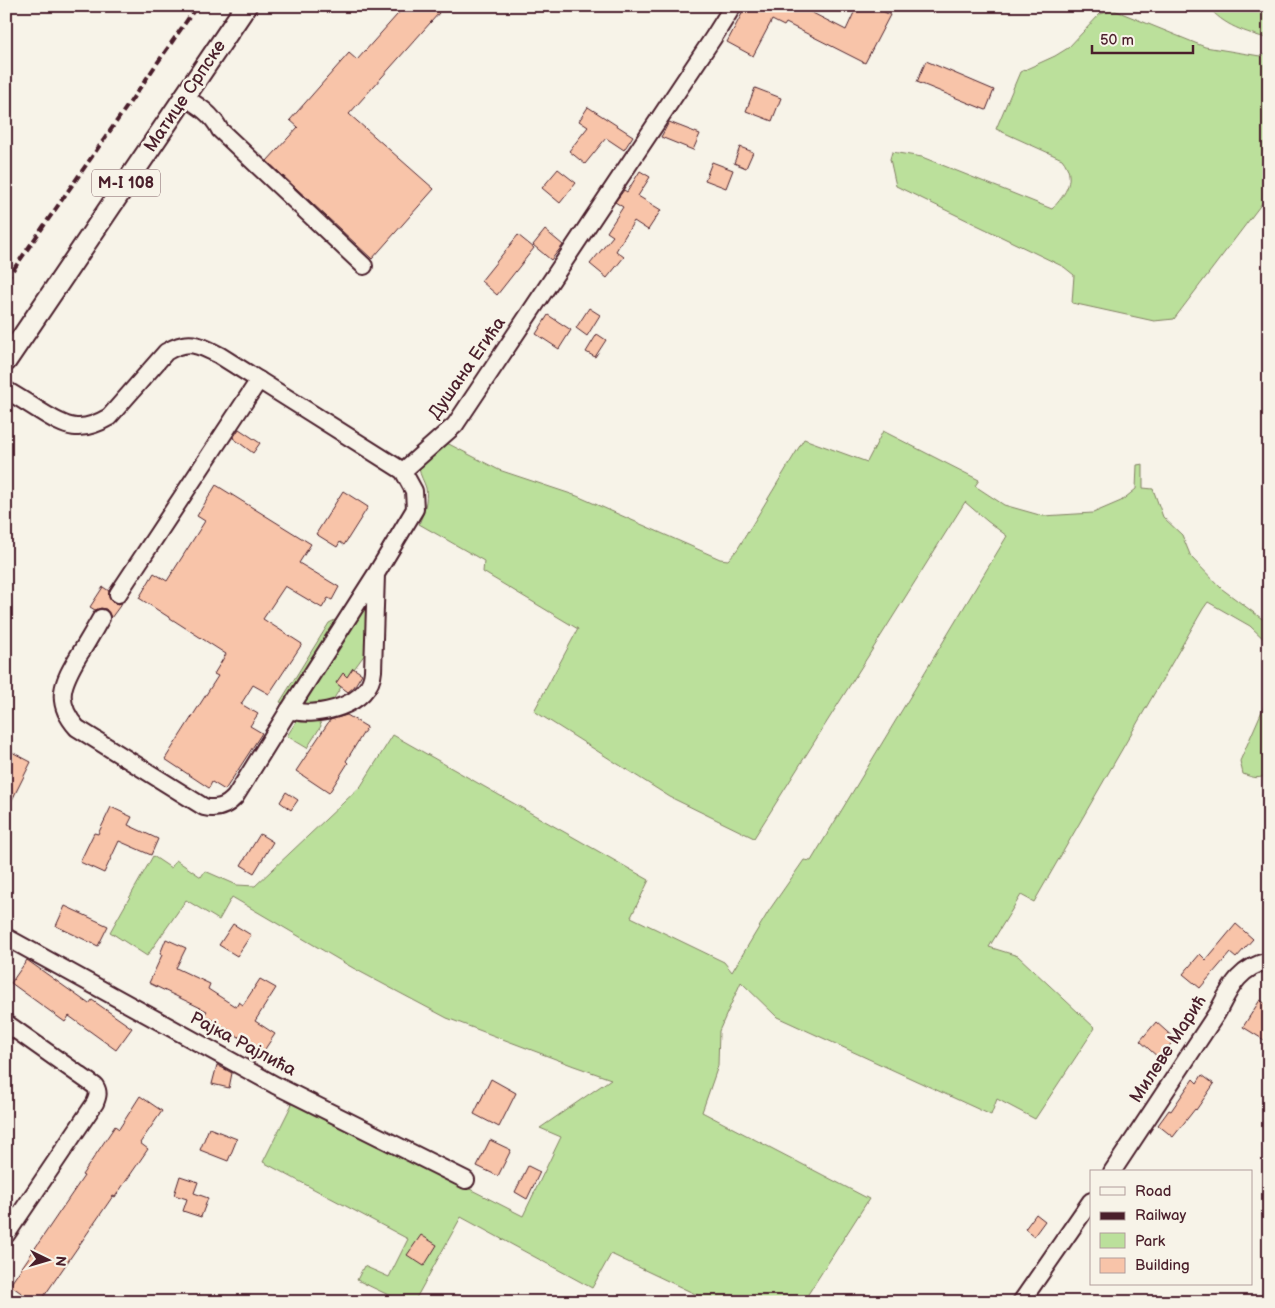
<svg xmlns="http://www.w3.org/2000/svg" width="1275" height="1308" font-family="'Balsamiq Sans',sans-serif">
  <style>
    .green { fill: #bbe09b; stroke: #828063 }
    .building { fill: #f8c4a9; stroke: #4a1f2b }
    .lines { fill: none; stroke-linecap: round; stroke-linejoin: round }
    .minor-casing { stroke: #4a1f2b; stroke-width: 20 }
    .major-casing { stroke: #4a1f2b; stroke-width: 24 }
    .minor { stroke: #f7f3e8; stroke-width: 16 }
    .major { stroke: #f7f3e8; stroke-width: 20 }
    .rail { stroke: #4a1f2b; stroke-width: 4; stroke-dasharray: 8 4; stroke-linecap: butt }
    .labels { text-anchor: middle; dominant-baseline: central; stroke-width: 5; stroke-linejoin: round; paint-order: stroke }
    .shield { fill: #f7f3e8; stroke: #7e5f64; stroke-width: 1 }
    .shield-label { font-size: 16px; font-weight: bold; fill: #4a1f2b }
    .street-label { font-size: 18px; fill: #4a1f2b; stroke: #f7f3e8 }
  </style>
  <rect width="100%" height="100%" fill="#f7f3e8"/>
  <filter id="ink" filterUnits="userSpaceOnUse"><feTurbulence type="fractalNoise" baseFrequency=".02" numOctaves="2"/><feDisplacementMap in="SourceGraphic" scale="10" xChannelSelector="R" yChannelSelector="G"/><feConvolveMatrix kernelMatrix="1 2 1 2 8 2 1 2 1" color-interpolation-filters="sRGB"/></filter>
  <g filter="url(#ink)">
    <g class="green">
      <path d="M1208,6H1269V39C1246,32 1223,26 1208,6Z"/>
      <path d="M1114,10L1205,47L1260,56L1269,53V194L1174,319L1154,321L1072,303L1074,275L1064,267L896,186L890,159L892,152L922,157L1052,209C1066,194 1077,178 1062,159L996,129L1020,72L1055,56L1068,48L1100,14Z"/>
      <path d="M883,431L979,480L975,486L1004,505L1043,516L1093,513L1121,501L1136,489L1137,465L1143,464V488L1153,489L1163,517L1182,535L1191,557L1222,589L1265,621L1269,622V644L1250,626L1208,602L1203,609L1034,902L1021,895L989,947L1018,956L1095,1028L1035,1119L997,1099L991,1115L777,1017L741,982L719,1031L718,1066L702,1112L869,1199L803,1302H712L611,1254L592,1288L461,1217L414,1302H403L357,1280L364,1266L389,1277L408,1239L263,1162L294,1100L523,1216L561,1137L540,1128L611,1079L574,1066L447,1018L353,968L232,897L219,920L186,900L147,956L110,932L153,856L171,868L176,860L201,877L205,871L237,885L255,886L361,786L393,735L649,880L631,917L724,962L732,972L770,909L804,860L811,861L1007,536L987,521L965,502L754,838L670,797L534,711L578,629L483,572L484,561L419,524C424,512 428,501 426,488C424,481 420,476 419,468L425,460L445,442L499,470L577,496L720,559L728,560L737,550L804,439L867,462Z"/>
      <path d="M367,598V648L365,654L354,669L353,668L347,677L343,674L336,683L341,687L331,703L299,708Z"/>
      <path d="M341,617L289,707L280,702L329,623Z"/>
      <path d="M1269,695V773C1260,780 1254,778 1243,774L1240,761Z"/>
      <path d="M290,718L319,719L321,726L307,748L287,736L296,722Z"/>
    </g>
    <g class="building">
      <path d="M405,6H431L439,13L349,114L434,189L372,259L267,161L298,127L290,120L349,53L357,60Z"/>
      <path d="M746,6H799L846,30L857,6H873L890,15L865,63L786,23L784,26L772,20L753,56L727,42Z"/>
      <path d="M926,61L994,90L986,110L917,82Z"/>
      <path d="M755,88L781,98L772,121L746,111Z"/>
      <path d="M588,107L633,136L624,150L606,138L585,164L569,151L588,127L579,121Z"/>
      <path d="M669,122L700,134L693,150L661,137Z"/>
      <path d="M740,147L753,152L746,168L734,163Z"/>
      <path d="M712,162L733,170L726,188L705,180Z"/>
      <path d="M558,169L576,183L560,203L542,188Z"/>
      <path d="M640,171L650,177L638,196L661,210L648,230L634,221L616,251L624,257L607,278L590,264L613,236L607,232L623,207L615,202L624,190L627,192Z"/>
      <path d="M545,230L563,245L551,260L533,245Z"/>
      <path d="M518,235L534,248L497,295L481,281Z"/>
      <path d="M589,308L600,315L587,336L576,328Z"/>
      <path d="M548,315L571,330L559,349L536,334Z"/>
      <path d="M597,334L606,340L595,357L586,352Z"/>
      <path d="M239,429L260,443L253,453L233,438Z"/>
      <path d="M216,485L311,544L299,563L339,587L332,600L328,598L322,608L285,586L263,619L302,644L269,694L253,685L241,704L258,714L250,726L262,733L225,790L212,782L209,788L165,759L218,676L214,674L226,654L139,598L154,573L167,581L205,521L197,516Z"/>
      <path d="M343,491L368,507L344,545L340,542L337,547L316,534Z"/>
      <path d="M103,587L109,591V598L112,602L117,604L122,603L111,618L109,613L106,609L101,608L95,610L90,607Z"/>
      <path d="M353,668L362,674L354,687L348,692L336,683L343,673L347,677Z"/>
      <path d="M347,715L367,727L346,761L348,763L329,793L296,771L330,720Z"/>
      <path d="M6,749L31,762L6,812Z"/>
      <path d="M286,792L298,800L291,810L280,802Z"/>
      <path d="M111,807L132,817L128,825L158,839L151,855L119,841L104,873L80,862L94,833L98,834Z"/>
      <path d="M260,834L273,842L254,873L241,865Z"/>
      <path d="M65,906L108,926L98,946L56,926Z"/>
      <path d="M233,924L251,935L237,956L219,945Z"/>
      <path d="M1236,924L1253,939L1236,958L1230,953L1200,988L1183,974L1200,954L1206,960Z"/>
      <path d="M166,939L186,948L176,968L210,984L208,989L236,1007L239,1002L243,1005L260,979L276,988L255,1021L275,1034L263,1052L204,1015L207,1011L149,983L162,955L160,954Z"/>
      <path d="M27,960L89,1004L92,1000L132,1028L116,1050L69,1016L65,1022L11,983Z"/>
      <path d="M1260,1000L1269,1006V1043L1243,1027Z"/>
      <path d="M1156,1022L1175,1039L1159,1058L1140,1041Z"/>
      <path d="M217,1065L232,1073L229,1088L212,1084Z"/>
      <path d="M1202,1075L1214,1084L1196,1110L1195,1109L1173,1137L1158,1125L1169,1110L1171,1111L1193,1079L1197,1083Z"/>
      <path d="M491,1079L516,1093L499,1127L474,1114Z"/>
      <path d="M140,1096L162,1111L140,1143L148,1149L115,1197L113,1196L40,1302H34L10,1285L84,1176L82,1175L115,1126L119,1129Z"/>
      <path d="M209,1128L237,1139L228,1161L200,1150Z"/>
      <path d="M490,1140L511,1150L498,1176L477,1166Z"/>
      <path d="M528,1166L540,1172L527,1199L515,1192Z"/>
      <path d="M180,1176L198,1182L194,1193L208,1198L201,1217L183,1211L187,1199L174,1195Z"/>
      <path d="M1036,1214L1045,1221L1034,1236L1025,1229Z"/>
      <path d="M421,1235L437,1245L424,1266L407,1255Z"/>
    </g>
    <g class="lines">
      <g class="minor-casing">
        <g id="minor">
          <path d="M184,97C199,106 212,114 220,130L364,266"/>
          <path d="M6,390C18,397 29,404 40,411C67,428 80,434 109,417L166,352C188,339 198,344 219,355L403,471L414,491L415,509L376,574L373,671C371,705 317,719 289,710L376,574"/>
          <path d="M403,471L455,425L713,38L733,6"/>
          <path d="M118,594L259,380"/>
          <path d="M101,618C94,630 87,643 79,655C63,682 53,701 77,728L204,807C217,810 226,807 235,797L289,710"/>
          <path d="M6,937L275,1085L466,1180"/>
          <path d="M6,1023L95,1086C99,1092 98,1096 95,1103L6,1235"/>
          <path d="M1112,1172L1217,1013C1230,988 1239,967 1269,961"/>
          <path d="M1021,1302L1091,1201"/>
        </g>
      </g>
      <g class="major-casing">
        <path id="major" d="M6,361L246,6"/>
      </g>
      <use href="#minor" class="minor"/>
      <use href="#major" class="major"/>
      <path class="rail" d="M6,280L197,6"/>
    </g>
  </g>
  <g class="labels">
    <rect class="shield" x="92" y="169.5" width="68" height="27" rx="4"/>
    <g class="shield-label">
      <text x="126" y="183">M-I 108</text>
    </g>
    <g class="street-label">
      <text transform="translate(185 96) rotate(-56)">Матице Српске</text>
      <text transform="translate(467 368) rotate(-55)">Душана Егића</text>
      <text transform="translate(243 1044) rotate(28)">Рајка Рајлића</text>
      <text transform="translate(1168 1049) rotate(-57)">Милеве Мaрић</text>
    </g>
  </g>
  <rect width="1275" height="1308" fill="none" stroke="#f7f3e8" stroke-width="25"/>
  <rect x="12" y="12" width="1250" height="1283" fill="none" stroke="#4a1f2b" stroke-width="2" filter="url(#ink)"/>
  <rect x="1090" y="1170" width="162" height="115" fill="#f7f3e8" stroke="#b29e9c"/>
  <rect x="1100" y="1187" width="25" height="8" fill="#f7f3e8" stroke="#b29e9c"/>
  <text x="1135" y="1196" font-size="15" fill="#4a1f2b">Road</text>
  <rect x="1100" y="1212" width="25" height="8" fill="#4a1f2b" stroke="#b29e9c"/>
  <text x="1135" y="1220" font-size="15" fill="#4a1f2b">Railway</text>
  <rect x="1100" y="1233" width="25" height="15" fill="#bbe09b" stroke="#b29e9c"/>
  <text x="1135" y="1246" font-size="15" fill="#4a1f2b">Park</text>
  <rect x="1100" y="1258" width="25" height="15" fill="#f8c4a9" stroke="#b29e9c"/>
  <text x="1135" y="1270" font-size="15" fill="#4a1f2b">Building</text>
  <g transform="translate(48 1260) rotate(95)" stroke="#f7f3e8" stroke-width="4" paint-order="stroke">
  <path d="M0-4L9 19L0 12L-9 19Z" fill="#4a1f2b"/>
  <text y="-8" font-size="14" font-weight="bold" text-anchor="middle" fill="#4a1f2b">N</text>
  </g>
  <path d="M1092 45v8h101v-8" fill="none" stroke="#4a1f2b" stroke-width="2.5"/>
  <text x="1100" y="45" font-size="15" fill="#4a1f2b" stroke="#f7f3e8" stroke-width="4" paint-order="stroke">50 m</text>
</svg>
